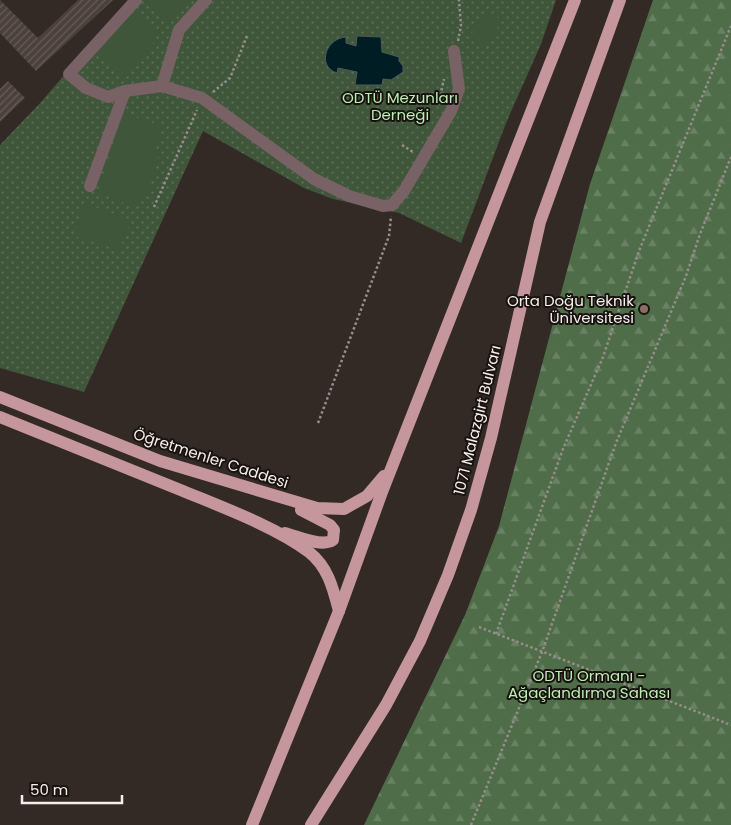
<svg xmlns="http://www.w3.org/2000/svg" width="731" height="825" font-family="Poppins,sans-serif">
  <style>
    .forest { fill: url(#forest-firs) }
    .park { fill: url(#park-dots) }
    .pitch { fill: #40563b }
    .water { fill: #001d24; stroke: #4a5c60 }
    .building { fill: url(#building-hatch) }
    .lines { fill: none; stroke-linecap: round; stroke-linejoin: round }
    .path { stroke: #978e8b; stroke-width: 2.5; stroke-dasharray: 2.5 2.5; stroke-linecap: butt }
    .minor { stroke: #796265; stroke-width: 12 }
    .major { stroke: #c6969d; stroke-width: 12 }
    .education-dot { fill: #8d6e63; stroke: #181311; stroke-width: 2 }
    .labels { text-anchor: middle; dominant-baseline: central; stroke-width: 4; stroke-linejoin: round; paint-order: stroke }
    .park-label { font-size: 15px; fill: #bcefb1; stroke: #181311 }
    .poi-label { font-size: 15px; fill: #f5eeeb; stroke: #181311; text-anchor: end }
    .street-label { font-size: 15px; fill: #f5eeeb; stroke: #181311 }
  </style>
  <defs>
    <pattern id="forest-firs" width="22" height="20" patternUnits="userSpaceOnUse" patternTransform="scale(1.25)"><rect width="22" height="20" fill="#4e6d48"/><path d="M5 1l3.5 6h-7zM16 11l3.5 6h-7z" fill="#688263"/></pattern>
    <pattern id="park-dots" width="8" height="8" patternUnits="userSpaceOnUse" patternTransform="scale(1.25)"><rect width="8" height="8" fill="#40563b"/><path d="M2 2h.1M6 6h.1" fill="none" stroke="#5c6f58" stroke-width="1.8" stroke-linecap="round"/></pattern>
    <pattern id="building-hatch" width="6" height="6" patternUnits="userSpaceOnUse" patternTransform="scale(1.25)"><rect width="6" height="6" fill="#4b403c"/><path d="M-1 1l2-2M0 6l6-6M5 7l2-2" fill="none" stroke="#665c58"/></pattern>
  </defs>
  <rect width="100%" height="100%" fill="#332925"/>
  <path class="forest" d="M653,0H731V825H364L465,615L499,526L590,184Z"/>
  <path class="park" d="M128,0H556L541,44L506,123L461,243L399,213L333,199L304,188L203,131L84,392L0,368V145L42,101Z"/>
  <g class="pitch">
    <path d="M145,0H191L170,23Z"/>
    <path d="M488,10L502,21L484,47L470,36Z"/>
    <path d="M129,13H139L155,31L154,42L123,74L97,50Z"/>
    <path d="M123,113L162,126L155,149L160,151L147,196H141L135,208L98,192Z"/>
    <path d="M84,203L131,220L119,250L74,236Z"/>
  </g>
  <path class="water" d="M357,36L381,37L382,52L399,57V61L403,66V72L391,80L383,79L382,85H355L357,72L338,68L337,73C316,66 326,38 346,37V43L356,46Z"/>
  <g class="building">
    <path d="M0,0L38,38L78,0H113L36,71L0,33Z"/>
    <path d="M8,81L25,98L0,122V89Z"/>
  </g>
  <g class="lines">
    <g class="path">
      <path d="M458,41L461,26L459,0"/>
      <path d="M213,92L230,78L247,36"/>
      <path d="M438,105L444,79"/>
      <path d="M402,145L413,152"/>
      <path d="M154,207L197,110"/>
      <path d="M318,423L389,236L391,216"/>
      <path d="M479,627L731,725"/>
      <path d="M496,634L563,449L603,357L639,251L731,26"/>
      <path d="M471,825L542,652L616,443L686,276L700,234L731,157"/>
    </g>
    <g class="minor">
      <path d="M136,0L69,74L86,88L108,97L125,91L162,86L202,98L314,179L349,196L383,206L392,205L404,191L451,111L459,89L454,51"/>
      <path d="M162,86L179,30L206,0"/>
      <path d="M90,186L125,91"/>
    </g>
    <g class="major">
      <path d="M0,397L160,461L317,508L344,509L367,496L384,476"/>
      <path d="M0,417C61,442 122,466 183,491C222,507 276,527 309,552C328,567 333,588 339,611"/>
      <path d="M285,533C297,536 322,548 333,540L334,530L330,525L301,510"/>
      <path d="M252,825L339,611L382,492L575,0"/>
      <path d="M311,825L386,705L420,641L448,575L471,510L491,438L540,222L620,0"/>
    </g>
  </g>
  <circle class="education-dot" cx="644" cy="309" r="5"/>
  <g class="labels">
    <g class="park-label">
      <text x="400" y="97">ODTÜ Mezunları<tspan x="400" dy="17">Derneği</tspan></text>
      <text x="589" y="675">ODTÜ Ormanı -<tspan x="589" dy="17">Ağaçlandırma Sahası</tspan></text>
    </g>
    <g class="poi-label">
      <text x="634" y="300">Orta Doğu Teknik<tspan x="634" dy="17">Üniversitesi</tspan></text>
    </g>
    <g class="street-label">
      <text transform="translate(477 420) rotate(-76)">1071 Malazgirt Bulvarı</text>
      <text transform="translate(211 458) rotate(18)">Öğretmenler Caddesi</text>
    </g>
  </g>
  <path d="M22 795v8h100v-8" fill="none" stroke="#f5eeeb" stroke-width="2.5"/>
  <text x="30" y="795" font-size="15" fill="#f5eeeb" stroke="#181311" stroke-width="4" paint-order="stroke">50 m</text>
</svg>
